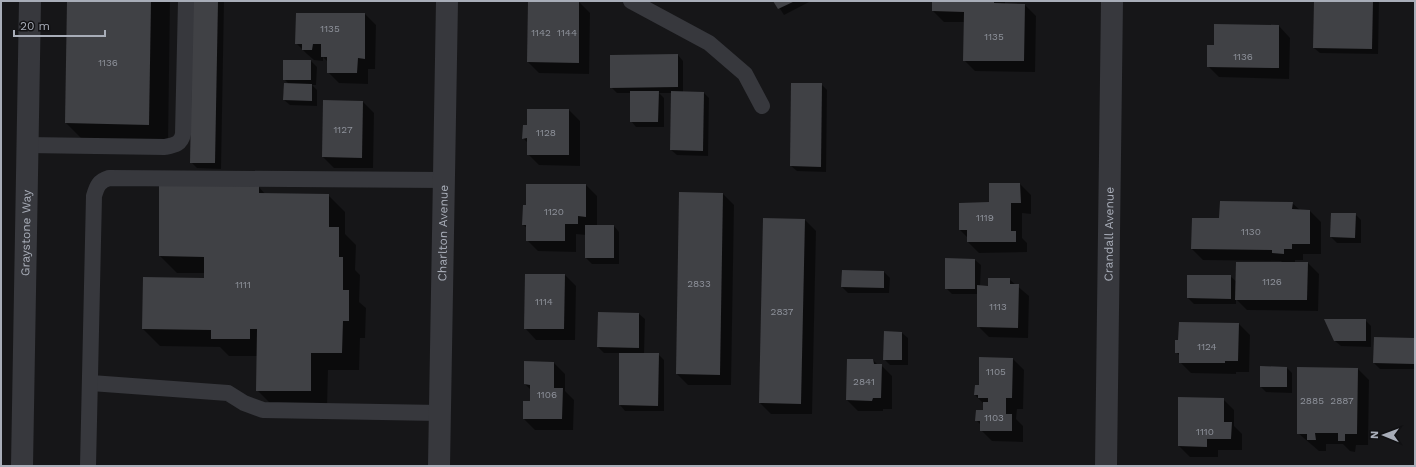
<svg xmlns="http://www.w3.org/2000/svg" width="1416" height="467" font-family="'Work Sans',sans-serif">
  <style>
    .shadow { fill: #0007 }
    .building { fill: #404145 }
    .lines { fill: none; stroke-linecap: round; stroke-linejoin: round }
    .lane { stroke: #37383d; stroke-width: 16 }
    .street { stroke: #37383d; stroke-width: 22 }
    .labels { text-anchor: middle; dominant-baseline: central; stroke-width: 3.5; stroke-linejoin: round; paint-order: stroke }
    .number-label { font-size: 10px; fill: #8e929b }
    .street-label { font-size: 12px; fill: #a8adb8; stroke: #111113 }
  </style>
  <rect width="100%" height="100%" fill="#161618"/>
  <g class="shadow">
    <path d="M68,1H170L168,144L86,143L66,123Z"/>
    <path d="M194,1H224L221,169L197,168L191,162Z"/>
    <path d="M775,1H811L784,15Z"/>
    <path d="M933,1H1005V4L1025,5L1036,16L1035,72L975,71L964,60L965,22H944L933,11Z"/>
    <path d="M1315,1H1379L1378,54L1320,53L1314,48Z"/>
    <path d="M579,2L590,13L589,74L539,73L528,62Z"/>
    <path d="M297,14H365L376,25L375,69H368V84L339,83L328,72V62L323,57V61L314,60L307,54L296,43Z"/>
    <path d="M1215,25L1279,26L1290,38L1289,79L1219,77L1208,66L1215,46Z"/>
    <path d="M678,55L683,61V92L704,93L709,98L708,156L677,155L671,150L672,93H659L664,98V127H636L631,121V93H617L611,87Z"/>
    <path d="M311,61L317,67L316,85H312L317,90V106L290,105L284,100L289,84L284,79Z"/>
    <path d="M821,84L827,90L826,172L797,171L791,166Z"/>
    <path d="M363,102L374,113L373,168H334L323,157Z"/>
    <path d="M569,110L580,121V166L539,165L528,154V143L523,138L528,126Z"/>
    <path d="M1020,184L1031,195V214L1022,213V238L1027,243V252L979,253L968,242V238L960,230L990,203Z"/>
    <path d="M586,185L597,196V226H614L619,232V264H592L586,258V235L576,234V252L538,251L527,240V228L523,225Z"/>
    <path d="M259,187L265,194L328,195L345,212V234L356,245L355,270L360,275L359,302L366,308L365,338H360L359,370H328L327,408L274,407L257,390L258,356H229L220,347L160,346L143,329L205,279V273H177L160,256Z"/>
    <path d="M723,194L734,205L731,385H688L677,374Z"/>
    <path d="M1292,203L1300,210L1310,211L1321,222V254H1303V260H1295V263H1308L1319,274L1318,311L1247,310L1236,299V304H1194L1188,298L1230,276L1237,282L1283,263L1281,261L1203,260L1192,249L1220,219Z"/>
    <path d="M1355,214L1361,220V243H1337L1331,237Z"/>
    <path d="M805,220L816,231L812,414H771L760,403Z"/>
    <path d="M975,260L981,265L980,286L989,287L1009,279L1029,296L1028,338L989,337L978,326V294H952L946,288Z"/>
    <path d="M884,272L890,278L889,293H848L842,287Z"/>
    <path d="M565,275L576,286L575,340H536L525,328Z"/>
    <path d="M639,314L645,319L644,354H658L664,360V411H625L620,405V353H604L598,347Z"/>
    <path d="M1365,320L1371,326V347L1341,346L1335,341Z"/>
    <path d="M1239,324L1250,335L1249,372H1236V374L1191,373L1180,362V356L1176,352Z"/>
    <path d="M902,333L908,338V365H890L884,359Z"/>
    <path d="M1414,339L1415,369H1380L1374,363Z"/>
    <path d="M1013,359L1024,370L1023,409H1017L1016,419L1023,426V442L992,441L981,430V425L976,420L984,411V404L975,395L980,386Z"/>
    <path d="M873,360L878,365H881L892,376V409H883V411H858L847,400Z"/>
    <path d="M554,363L565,374V391L574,400L573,430H535L524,419L532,402L531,390L525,384Z"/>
    <path d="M1287,368L1292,373V393L1266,392L1261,387Z"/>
    <path d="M1358,369L1369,380L1368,445H1356L1355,452L1350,451L1343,444H1326V451H1319L1298,433Z"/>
    <path d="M1179,398L1223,399L1234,410V426L1242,434V450H1218V457H1190L1179,446Z"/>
  </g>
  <g class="building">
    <path d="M67,1H151L149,125L65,123Z"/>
    <path d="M193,1H218L215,163H190Z"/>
    <path d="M528,1H579V63L527,62Z"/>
    <path d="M773,1H795L778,9Z"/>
    <path d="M932,1H994V3L1025,4L1024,61H963L964,12L932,11Z"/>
    <path d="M1314,1H1373L1372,49L1313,48Z"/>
    <path d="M296,13H365V59L358,58L357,73H327V57H321V44H313L312,50H302V44H295Z"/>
    <path d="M1214,24L1279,25V68L1207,67V45H1214Z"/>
    <path d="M678,54V87L610,88V55Z"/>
    <rect x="283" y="60" width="28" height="20"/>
    <path d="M284,83L312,84V101L283,100Z"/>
    <path d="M791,83H822L821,167L790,166Z"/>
    <path d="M630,91H659L658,122H630Z"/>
    <path d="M671,91L704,92L703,151L670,150Z"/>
    <path d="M323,100L363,101L362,158L322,157Z"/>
    <path d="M527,109H569V155H527V138L522,139L523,125H527Z"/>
    <path d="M989,183H1020L1021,203H1011V231H1016V242H967V230H959V203L989,202Z"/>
    <path d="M526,184H586V217L578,216V224H565V241H526V225H522L523,205H526Z"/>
    <path d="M159,185L259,186V193L329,194V227H339V257H343V290H349V321H343L342,353H311V391H256L257,329H250V339H211V330L142,329L143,277L204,278V257L159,256Z"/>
    <path d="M679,192L723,193L720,375L676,374Z"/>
    <path d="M1220,201L1293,202L1292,209L1310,210V244H1292V249H1284V254L1272,253V250L1191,249L1192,218H1219Z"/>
    <path d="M1331,213H1356L1355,238L1330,237Z"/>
    <path d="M763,218L805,219L801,404L759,403Z"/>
    <rect x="585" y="225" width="29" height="33"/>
    <path d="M945,258L975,259V289H945Z"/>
    <path d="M1236,262H1308L1307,300H1235Z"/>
    <path d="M842,270L884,271V288L841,287Z"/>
    <path d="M525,274H565L564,329H524Z"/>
    <path d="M1187,275H1231V299L1187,298Z"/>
    <path d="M988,278H1010V284H1019L1018,328L977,327V285L988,286Z"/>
    <path d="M598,312L639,313V348L597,347Z"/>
    <path d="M1324,319H1366V341H1334Z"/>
    <path d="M1179,322L1239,323L1238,361H1225V363H1179V353H1175V340H1178Z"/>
    <path d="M884,331L902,332V360H883Z"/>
    <path d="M1374,337L1415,338L1414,364L1373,363Z"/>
    <path d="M619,353H659L658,406L619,405Z"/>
    <path d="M979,357L1013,358L1012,398H1006V414H1012V431H980V421H975L976,410H983V402H988V398H978V395H974L975,385H979Z"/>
    <path d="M847,359H873L874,364H882L881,398H873L872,401L846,400Z"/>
    <path d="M524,361L554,362V388H563L562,419H523V401H530V385L524,384Z"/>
    <path d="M1260,366L1287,367V387H1260Z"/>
    <path d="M1297,367L1358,368L1357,434H1345V441H1338V433H1315L1316,440H1307V434H1297Z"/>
    <path d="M1178,397L1224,398V422H1232L1231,439H1207V447L1178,446Z"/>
  </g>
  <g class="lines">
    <g class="lane">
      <path d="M631,1L709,43L745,74L762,106"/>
      <path d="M27,145L165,147C175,145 181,144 183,134L186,1"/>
      <path d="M91,383L228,393L244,403L263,410L440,413"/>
      <path d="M88,466L94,196C97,186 99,181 109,178L444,180"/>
    </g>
    <g class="street">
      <path id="s1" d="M22,466L30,1"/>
      <path id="s2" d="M439,466L447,1"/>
      <path id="s3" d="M1106,466L1112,1"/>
    </g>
  </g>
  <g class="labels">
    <g class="number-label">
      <text x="330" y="28">1135</text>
      <text x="541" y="32">1142</text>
      <text x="567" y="32">1144</text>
      <text x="994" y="36">1135</text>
      <text x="1243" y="56">1136</text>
      <text x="108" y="62">1136</text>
      <text x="343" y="129">1127</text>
      <text x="546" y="132">1128</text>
      <text x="554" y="211">1120</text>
      <text x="985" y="217">1119</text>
      <text x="1251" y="231">1130</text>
      <text x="1272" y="281">1126</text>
      <text x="699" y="283">2833</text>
      <text x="243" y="284">1111</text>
      <text x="544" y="301">1114</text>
      <text x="998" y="306">1113</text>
      <text x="782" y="311">2837</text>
      <text x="1207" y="346">1124</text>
      <text x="996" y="371">1105</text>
      <text x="864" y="381">2841</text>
      <text x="547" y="394">1106</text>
      <text x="1312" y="400">2885</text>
      <text x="1342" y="400">2887</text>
      <text x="994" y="417">1103</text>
      <text x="1205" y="431">1110</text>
    </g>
    <g class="street-label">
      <text stroke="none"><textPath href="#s2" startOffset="233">Charlton Avenue</textPath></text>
      <text stroke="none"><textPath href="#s1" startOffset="233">Graystone Way</textPath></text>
      <text stroke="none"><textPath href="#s3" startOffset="232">Crandall Avenue</textPath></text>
    </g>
  </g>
  <rect width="1416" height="467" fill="none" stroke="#a8adb8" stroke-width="4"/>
  <g transform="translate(1384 435) rotate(271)" stroke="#111113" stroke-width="3" paint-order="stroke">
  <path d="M0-3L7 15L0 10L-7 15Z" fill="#a8adb8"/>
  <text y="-6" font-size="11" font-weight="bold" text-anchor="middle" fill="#a8adb8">N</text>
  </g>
  <path d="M14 30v6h91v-6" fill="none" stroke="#a8adb8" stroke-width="2"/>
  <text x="20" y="30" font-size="12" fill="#a8adb8" stroke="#111113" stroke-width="3" paint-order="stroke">20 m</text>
</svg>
